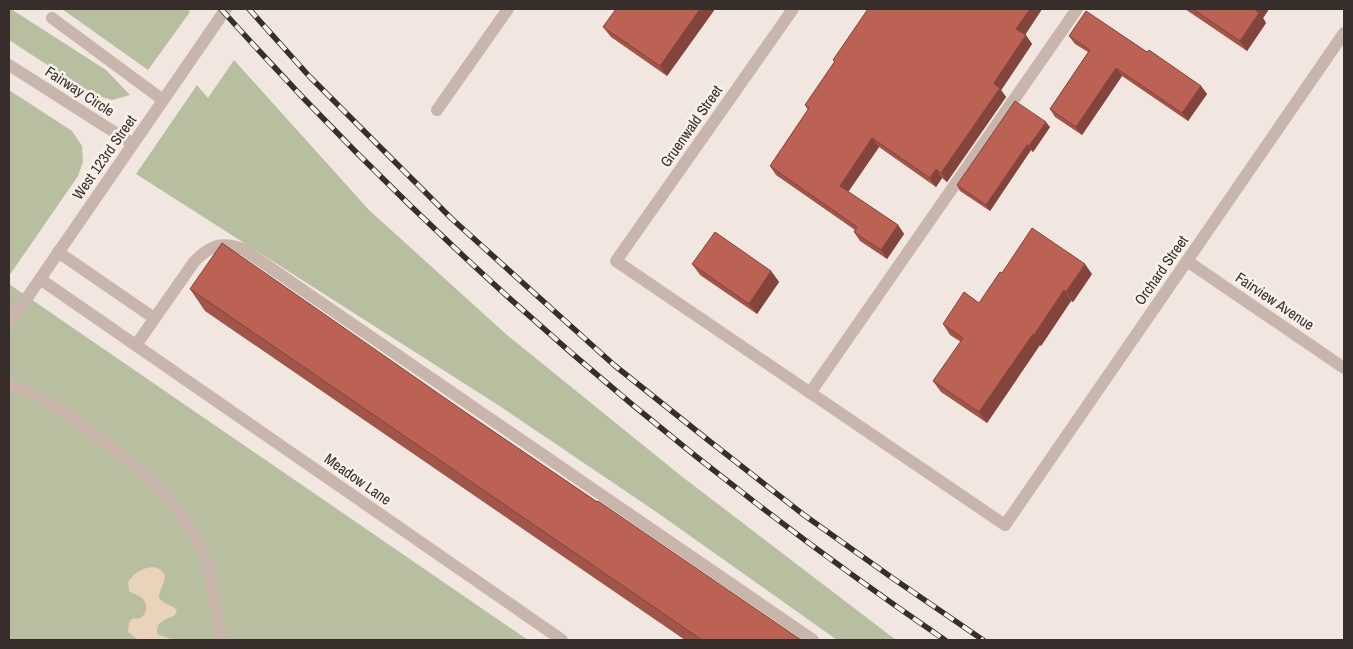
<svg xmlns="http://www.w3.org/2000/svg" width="1353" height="649" font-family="'Archivo Narrow',sans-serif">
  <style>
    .green { fill: #b8bfa1 }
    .sand { fill: #e9d4ba }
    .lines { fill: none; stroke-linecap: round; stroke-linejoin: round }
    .minor { stroke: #c8b6ac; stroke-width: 12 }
    .rail-casing { stroke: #372d2a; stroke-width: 5.5 }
    .rail { stroke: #f9f1ec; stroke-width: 4; stroke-dasharray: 11; stroke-linecap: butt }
    .wall { fill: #a15448 }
    .shaded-wall { fill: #83453b }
    .building { fill: #bb6254; stroke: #83453b }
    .labels { text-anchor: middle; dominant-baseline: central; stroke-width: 5; stroke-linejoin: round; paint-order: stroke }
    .street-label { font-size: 15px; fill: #372d2a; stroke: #f9f1ec }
  </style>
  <rect width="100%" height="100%" fill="#f1e7e0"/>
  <g class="green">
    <path d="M9,9H11L106,70L130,95L112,100L92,94L9,40Z"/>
    <path d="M62,9H188L190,12L148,70Z"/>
    <path d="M234,60L369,210L507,335L680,475L896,640H837L655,511L498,405L136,174L197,85L208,98Z"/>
    <path d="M9,90L72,131L82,146L83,162L78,176L9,276Z"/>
    <path d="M9,284L528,640H9Z"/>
  </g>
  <path class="sand" d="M154,567C175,574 159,585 159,598C166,606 171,604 177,610L175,615C166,620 154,621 158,635L166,637L173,640H138L128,632L129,623L132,619C134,618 137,619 140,618C147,615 148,604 143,599C140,595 133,594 129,591L128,582C135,572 142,568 154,567Z"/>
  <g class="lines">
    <g class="minor">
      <path d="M793,9L616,261L1005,525L1344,33"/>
      <path d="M52,18L163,100"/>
      <path d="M9,65L133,144"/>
      <path d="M437,110L508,9"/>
      <path d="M58,252L154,318"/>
      <path d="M1187,261L1344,368"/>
      <path d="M40,279L562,640"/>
      <path d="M9,324L226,9"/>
      <path d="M136,345L194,262C209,246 221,241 243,249L813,640"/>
      <path d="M9,385C40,393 66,413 91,432C134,464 177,498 201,547C204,553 206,559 207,565C215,590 217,615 221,640"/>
      <path d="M810,393L1077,9"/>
    </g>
    <g class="rail-casing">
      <g id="rail">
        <path d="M221,9C435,248 680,459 945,640"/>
        <path d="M249,9L309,76L452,219L614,365L708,440L804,515L891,577L983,640"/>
      </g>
    </g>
    <use href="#rail" class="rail"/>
  </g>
  <g class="wall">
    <path d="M616,9H715L667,76L611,37L603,27Z"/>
    <path d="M868,9H1042L1025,35L1032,44L1001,90L1006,97L947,182L942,178L936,187L879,147L848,192L898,225L904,234L887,259L860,241L854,232L855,230L776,175L770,166L808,110L805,105L835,62L833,60Z"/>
    <path d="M1185,9H1269L1263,18L1266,23L1247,51Z"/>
    <path d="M1069,36L1147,52L1201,86L1207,94L1188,121L1122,76L1082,135L1055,117L1050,109L1088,52L1075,44Z"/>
    <path d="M1050,127L1033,152L1031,150L990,211L960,191L957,185Z"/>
    <path d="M692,264L771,271L779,282L757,314L700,275Z"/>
    <path d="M1092,274L1073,302L1071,301L1041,346L1040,345L987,423L941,392L933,381L961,342L950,335L943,324L979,303Z"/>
    <path d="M190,289L465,412L801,640H685L205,311Z"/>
  </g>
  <g class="shaded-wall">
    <path d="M700,9H715L667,76L660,66Z"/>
    <path d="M1030,9H1042L1023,38L1016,29Z"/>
    <path d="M1256,9H1269L1263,18L1266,23L1247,51L1240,41Z"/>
    <path d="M1026,35L1032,44L1002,89L1001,90L1006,97L947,182L941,173L996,80Z"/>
    <path d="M1116,68L1122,76L1082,135L1076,127Z"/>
    <path d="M1201,86L1207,94L1188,121L1182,113Z"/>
    <path d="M1046,122L1050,127L1033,152L1029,146Z"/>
    <path d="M872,138L879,147L846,195L840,186Z"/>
    <path d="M1027,145L1031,150L990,211L986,205Z"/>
    <path d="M936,169L942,178L936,187L930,178Z"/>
    <path d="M898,225L904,234L887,259L881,250Z"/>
    <path d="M1085,264L1092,274L1073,302L1066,292Z"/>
    <path d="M771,271L779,282L757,314L749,304Z"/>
    <path d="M1064,290L1071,301L1041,346L1034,335Z"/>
    <path d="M1033,334L1040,345L987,423L979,412Z"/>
  </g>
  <g class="building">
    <path d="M616,9H700L660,66L603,27Z"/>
    <path d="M868,9H1030L1016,29L1026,35L996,80L994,84L1000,88L941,173L936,169L930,178L872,138L840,186L898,225L881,250L854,232L857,227L770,166L809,108L805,105L835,61L833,60Z"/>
    <path d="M1193,9H1256L1255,10L1259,13L1240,41Z"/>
    <path d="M1086,11L1147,52L1149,50L1201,86L1182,113L1116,68L1076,127L1050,109L1090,50L1069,36Z"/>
    <path d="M1015,101L1046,122L1029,146L1027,145L986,205L957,185Z"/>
    <path d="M1032,228L1085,264L1066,292L1064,290L1034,335L1033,334L979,412L933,381L963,338L943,324L964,292L979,303L1000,272L1002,273Z"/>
    <path d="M715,232L771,271L749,304L692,264Z"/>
    <path d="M222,243L465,412L597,502L598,501L801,640H702L190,289Z"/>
  </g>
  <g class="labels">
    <g class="street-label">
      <text transform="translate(80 91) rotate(33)">Fairway Circle</text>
      <text transform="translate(691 126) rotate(-55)">Gruenwald Street</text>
      <text transform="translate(104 157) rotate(-55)">West 123rd Street</text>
      <text transform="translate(1161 270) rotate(-55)">Orchard Street</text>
      <text transform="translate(1275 301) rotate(34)">Fairview Avenue</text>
      <text transform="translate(358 479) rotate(35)">Meadow Lane</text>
    </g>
  </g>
  <rect width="1353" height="649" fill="none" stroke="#372d2a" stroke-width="20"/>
</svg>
